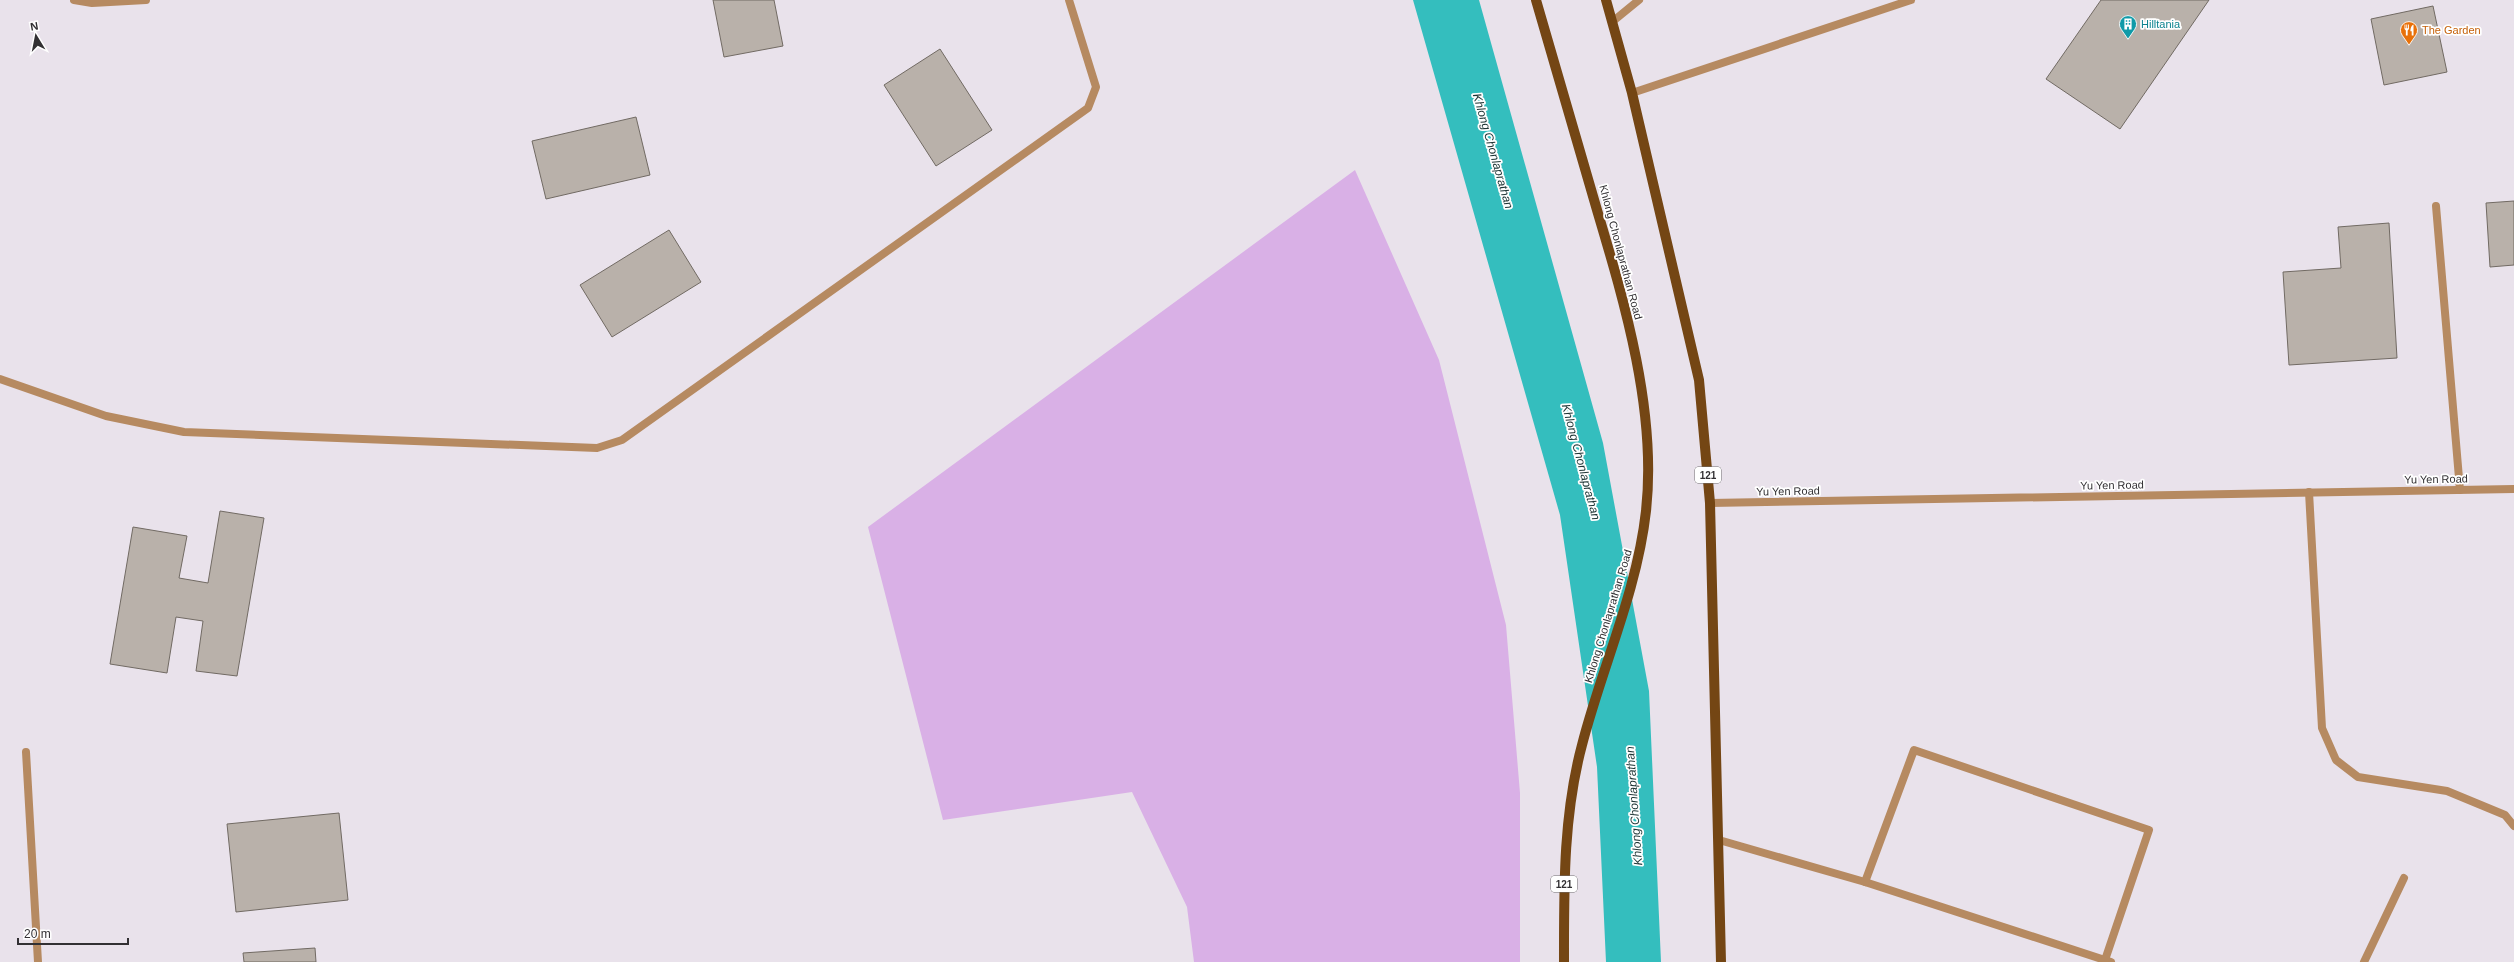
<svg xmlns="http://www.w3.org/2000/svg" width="2514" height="962" font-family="Arial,sans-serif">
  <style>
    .green { fill: #d9b0e6 }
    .water { fill: #34bebe }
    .building { fill: #b9b1aa; stroke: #716a63 }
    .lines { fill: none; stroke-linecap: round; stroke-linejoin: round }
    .lane { stroke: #b68a61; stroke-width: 8 }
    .street { stroke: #b68a61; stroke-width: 8 }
    .primary { stroke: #744614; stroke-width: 10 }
    .labels { text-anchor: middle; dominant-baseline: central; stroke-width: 3.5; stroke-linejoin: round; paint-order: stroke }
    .shield { fill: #fff; stroke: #706e70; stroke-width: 1 }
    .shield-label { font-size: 10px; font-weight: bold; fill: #323033 }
    .culture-label { font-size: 11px; fill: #0d838f; stroke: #fff; text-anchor: start }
    .food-label { font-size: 11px; fill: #c56008; stroke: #fff; text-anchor: start }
    .street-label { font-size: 11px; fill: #323033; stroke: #fff }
    .water-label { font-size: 12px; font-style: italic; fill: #1e3535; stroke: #fff }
  </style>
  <rect width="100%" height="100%" fill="#e9e2eb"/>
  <path class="green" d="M1355,170L1439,360L1506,625L1520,793V962H1194L1187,907L1132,792L943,820L868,527Z"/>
  <path class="water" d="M1413,0H1479L1603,443L1649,691L1661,962H1606L1597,767L1560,515Z"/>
  <g class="building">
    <path d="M713,0H774L783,46L724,57Z"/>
    <path d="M2101,0H2209L2120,129L2046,79Z"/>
    <path d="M2433,6L2447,72L2384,85L2371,19Z"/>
    <path d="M940,49L992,130L936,166L884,85Z"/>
    <path d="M636,117L650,175L546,199L532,141Z"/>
    <path d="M2514,201V265L2490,267L2486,203Z"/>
    <path d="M2389,223L2397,358L2289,365L2283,272L2341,268L2338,227Z"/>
    <path d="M669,230L701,282L612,337L580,285Z"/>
    <path d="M220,511L264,518L237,676L196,671L203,621L176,617L167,673L110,664L133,527L187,536L179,578L208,583Z"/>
    <path d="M339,813L348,900L236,912L227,824Z"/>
    <path d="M315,948L316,962H244L243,953Z"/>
  </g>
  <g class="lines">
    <g class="lane">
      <path d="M1612,22L1639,0"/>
      <path d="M1632,93L1911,0"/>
    </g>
    <g class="street">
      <path d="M74,0L92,3L146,0"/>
      <path d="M2436,206L2460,490"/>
      <path d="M0,379L106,416L184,432L597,448L622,440L1088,108L1096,87L1069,0"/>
      <path d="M2309,492L2322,728L2336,760L2358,777L2447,791L2505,815L2514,826"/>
      <path d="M1710,503L2514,489"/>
      <path d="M26,752L38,962"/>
      <path d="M1719,840L1865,882L2111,962"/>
      <path d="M1865,882L1914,750L2149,830L2105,960"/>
      <path d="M2364,962L2404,878"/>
    </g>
    <g class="primary">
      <path d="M1536,0C1557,70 1577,140 1597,210C1625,304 1657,412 1646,511C1637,592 1602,667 1582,745C1563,816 1564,889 1564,962"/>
      <path d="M1606,0L1632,93L1699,380L1710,503L1721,962"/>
    </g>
  </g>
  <defs>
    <g id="building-pin" transform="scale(0.9)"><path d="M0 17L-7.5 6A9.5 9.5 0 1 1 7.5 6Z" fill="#0f9aa8" stroke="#fff"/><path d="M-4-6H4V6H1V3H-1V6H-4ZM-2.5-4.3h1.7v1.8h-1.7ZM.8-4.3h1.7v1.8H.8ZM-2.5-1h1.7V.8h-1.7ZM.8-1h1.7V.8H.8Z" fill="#fff"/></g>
    <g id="restaurant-pin" transform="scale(0.9)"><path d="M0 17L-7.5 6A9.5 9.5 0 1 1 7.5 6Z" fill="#e8710a" stroke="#fff"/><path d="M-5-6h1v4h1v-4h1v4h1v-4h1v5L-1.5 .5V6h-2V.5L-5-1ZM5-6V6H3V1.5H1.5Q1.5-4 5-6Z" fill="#fff"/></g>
  </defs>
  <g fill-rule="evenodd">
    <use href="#building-pin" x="2128" y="24"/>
    <use href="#restaurant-pin" x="2409" y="30"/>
  </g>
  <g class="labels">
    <g class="shield">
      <rect x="1695" y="467" width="26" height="16" rx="3"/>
      <rect x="1551" y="876" width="26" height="16" rx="3"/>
    </g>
    <g class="shield-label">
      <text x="1708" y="475">121</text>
      <text x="1564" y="884">121</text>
    </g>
    <g class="culture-label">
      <text x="2141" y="24">Hilltania</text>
    </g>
    <g class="food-label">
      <text x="2422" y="30">The Garden</text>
    </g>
    <g class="street-label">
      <text transform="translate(1621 252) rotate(75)">Khlong Chonlaprathan Road</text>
      <text transform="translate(2436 479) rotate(-1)">Yu Yen Road</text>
      <text transform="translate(2112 485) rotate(-1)">Yu Yen Road</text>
      <text transform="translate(1788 491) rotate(-1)">Yu Yen Road</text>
      <text transform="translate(1608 616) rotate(-73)">Khlong Chonlaprathan Road</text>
    </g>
    <g class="water-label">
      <text transform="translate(1493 151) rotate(74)">Khlong Chonlaprathan</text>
      <text transform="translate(1581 462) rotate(75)">Khlong Chonlaprathan</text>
      <text transform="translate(1634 806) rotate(-94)">Khlong Chonlaprathan</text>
    </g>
  </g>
  <g transform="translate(36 36) rotate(350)" stroke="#ffffff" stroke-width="3" paint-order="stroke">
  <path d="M0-3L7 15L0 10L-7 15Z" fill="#323033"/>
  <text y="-6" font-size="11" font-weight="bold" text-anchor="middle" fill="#323033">N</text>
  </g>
  <path d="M18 938v6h110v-6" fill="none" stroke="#323033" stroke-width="2"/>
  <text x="24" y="938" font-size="12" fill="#323033" stroke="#ffffff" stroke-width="3" paint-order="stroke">20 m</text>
</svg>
